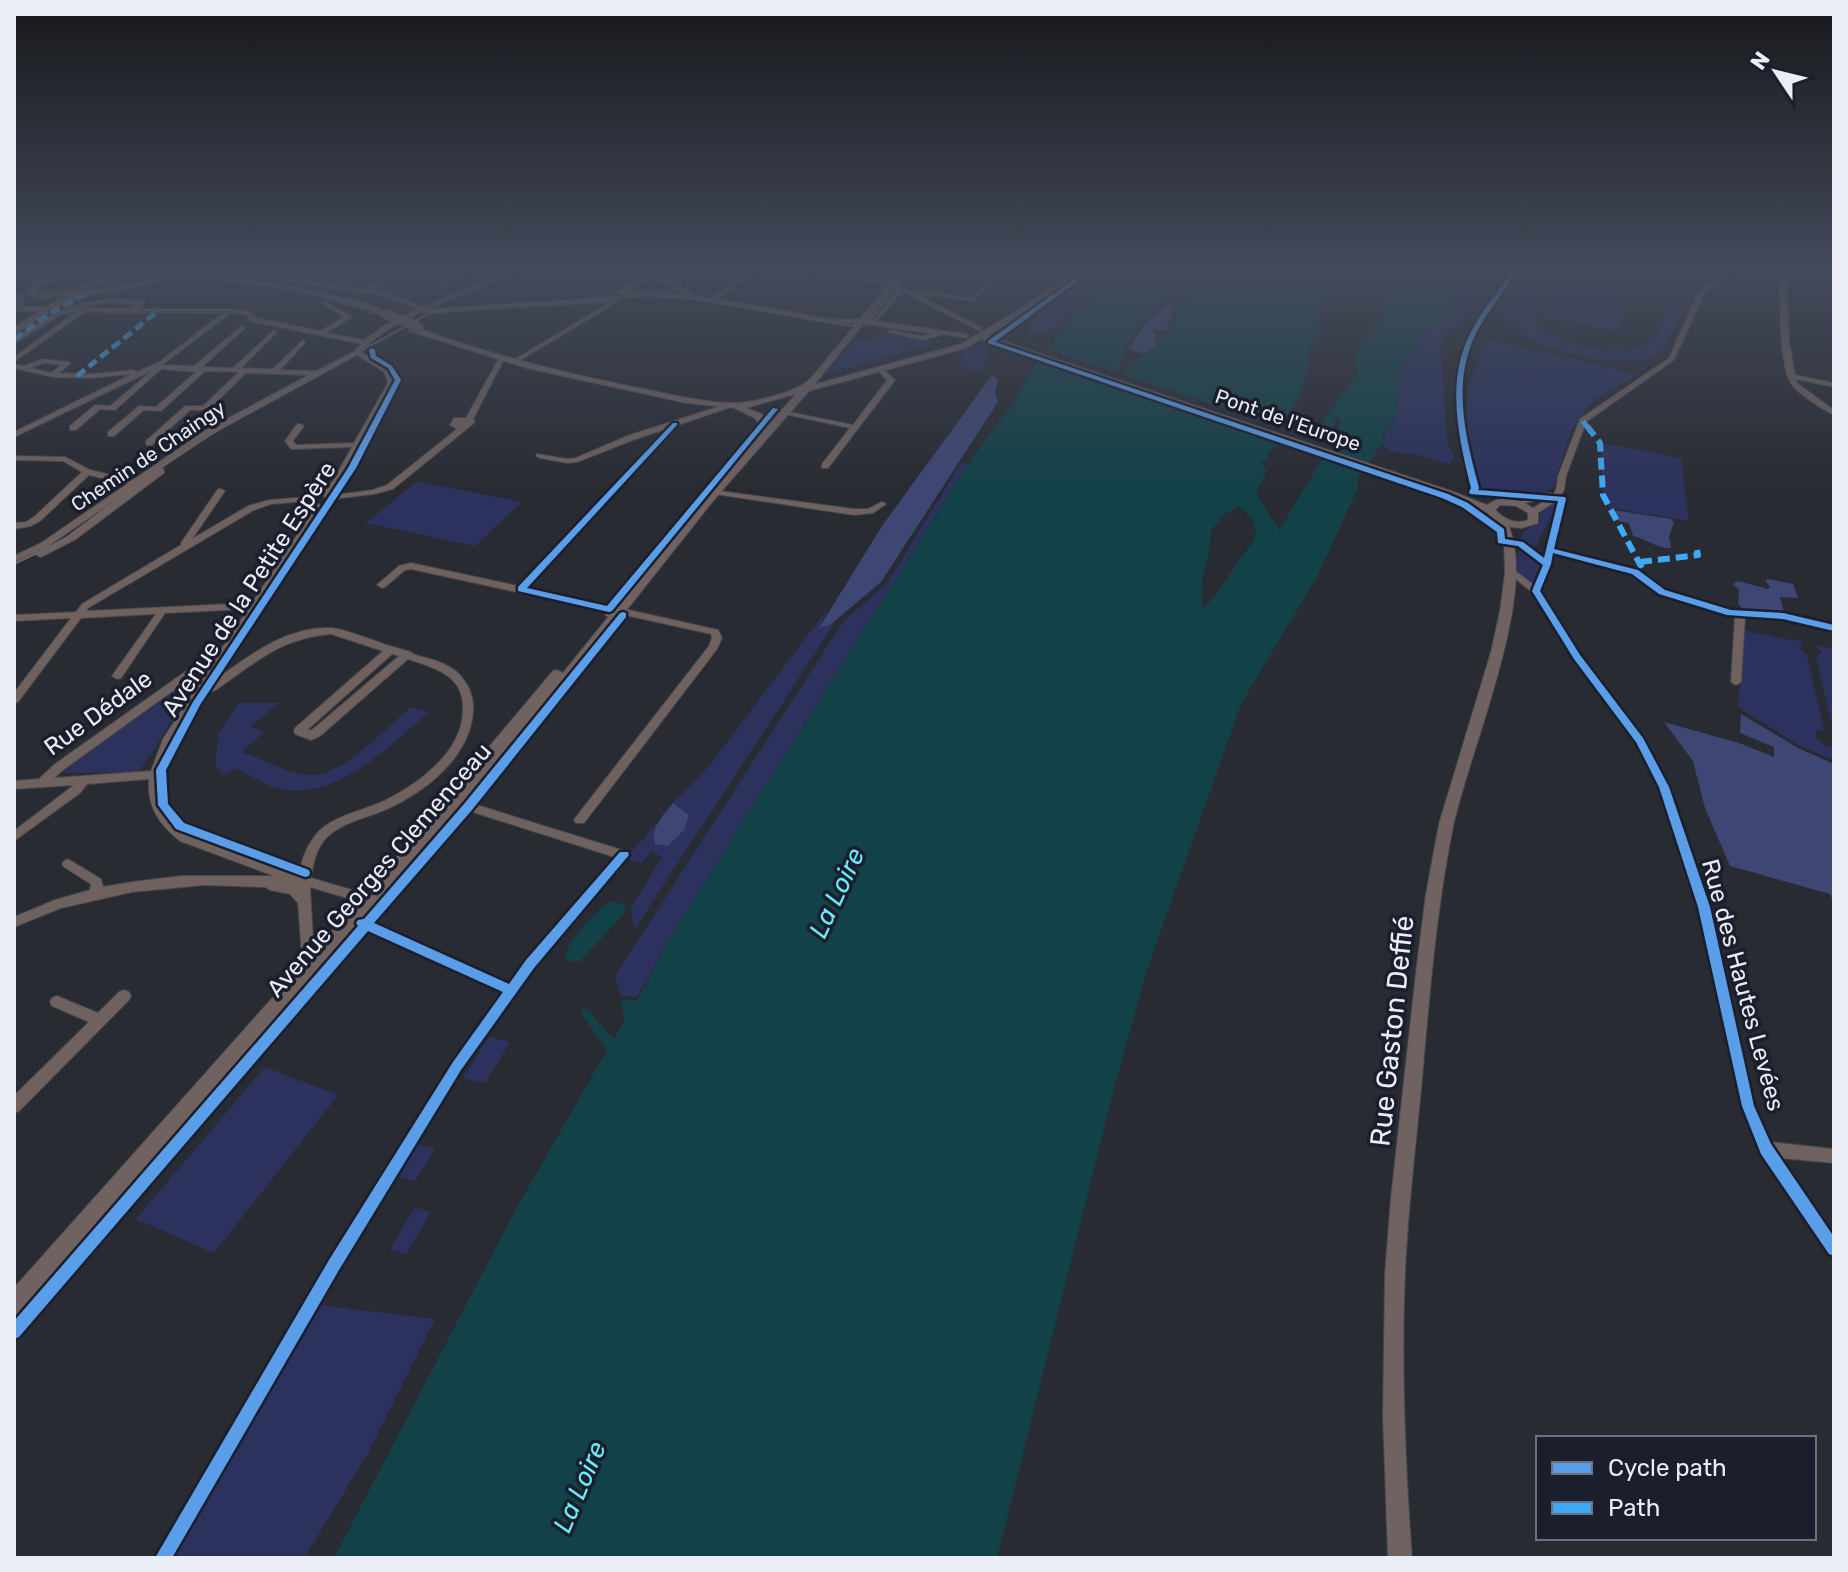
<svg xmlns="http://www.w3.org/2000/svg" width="1848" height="1572" font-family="Rubik,sans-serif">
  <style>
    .green { fill: #2c325d }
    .forest { fill: #3e4674 }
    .water { fill: #124147; fill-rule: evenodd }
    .pier { fill: #292b32 }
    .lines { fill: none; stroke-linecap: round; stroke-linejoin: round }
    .minor-casing { stroke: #45474d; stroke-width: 2 }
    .major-casing { stroke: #45474d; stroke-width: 2 }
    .minor { fill: #6f615e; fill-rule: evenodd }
    .major { fill: #706260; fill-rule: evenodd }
    .tram { stroke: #6b6668; stroke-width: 2 }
    .major-bridge-casing { stroke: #45474d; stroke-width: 10; stroke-linecap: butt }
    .major-bridge { stroke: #706260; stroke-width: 9 }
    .quiet-far1 { stroke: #3fa9f5; stroke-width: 5; stroke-dasharray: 10 5; stroke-linecap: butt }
    .quiet { stroke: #3fa9f5; stroke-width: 6; stroke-dasharray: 12 6; stroke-linecap: butt }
    .cycleway-casing { stroke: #1b1e2c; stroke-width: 5 }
    .cycleway { fill: #5a9eea; fill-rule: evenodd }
    .labels { text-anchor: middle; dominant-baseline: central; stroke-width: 7; stroke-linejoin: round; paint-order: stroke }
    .far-street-label { font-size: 20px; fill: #eaecf6; stroke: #1b1e2c }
    .street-label { font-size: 24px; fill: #eaecf6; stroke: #1b1e2c }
    .water-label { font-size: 26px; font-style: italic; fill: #68edfd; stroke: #1b1e2c }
    .near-street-label { font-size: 28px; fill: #eaecf6; stroke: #1b1e2c }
  </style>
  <rect width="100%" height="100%" fill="#292b32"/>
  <g class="green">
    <path d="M1101,269H1114L1049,332L1028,337L1035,315Z"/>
    <path d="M1477,269H1498L1463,321L1445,334L1441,348L1447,441L1455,458L1448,464L1425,456L1389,451L1382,444C1383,433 1390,431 1394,422C1399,413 1401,374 1399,364L1417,349L1422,335L1441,322L1453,307L1461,280Z"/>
    <path d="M1529,269H1556L1532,316C1542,345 1629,362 1652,340C1667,327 1672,288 1676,269H1691L1684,305L1664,350C1639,377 1512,351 1505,311Z"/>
    <path d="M1570,269H1653L1647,284Z"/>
    <path d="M1560,280L1631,294L1617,332L1542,316Z"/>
    <path d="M880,332L919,340L945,341L848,368L842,366L846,368L824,374L832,366H838L834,364L857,339L869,341Z"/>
    <path d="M1487,338L1638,375C1626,383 1611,389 1599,397C1570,418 1563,455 1554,487L1541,495L1480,490L1466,422L1468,387L1483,351L1479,349Z"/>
    <path d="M987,344V359L978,372L956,367L965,355L959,351Z"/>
    <path d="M1600,443L1681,458L1689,521L1609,508L1603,495Z"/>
    <path d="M961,463L968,464L677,926L637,997L620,996L615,976L843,622L888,582Z"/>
    <path d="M417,481L522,502L475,546L366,523Z"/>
    <path d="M1557,500H1559L1536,546L1519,543L1524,531L1540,522V509Z"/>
    <path d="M1520,547L1544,564L1535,588L1516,571L1515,558H1518Z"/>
    <path d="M829,607L819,628L830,625L838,618L634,930L631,908L662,857L651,851L642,863L626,858L657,823L653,836L689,815L673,803L709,766Z"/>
    <path d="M1744,629C1765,636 1783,639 1803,641L1799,648L1807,655L1824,730L1816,731L1815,736L1824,745L1834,748V760L1798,745L1738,707Z"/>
    <path d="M1814,644L1834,649V734L1816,658L1822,652Z"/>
    <path d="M203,669C192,685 147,766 137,772L65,773V769Z"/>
    <path d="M239,703H279L251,726L264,732L242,752C262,759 287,773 308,775C341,778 386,728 411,707L429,712C391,745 342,796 287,790C269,788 251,776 236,768L224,776L215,764L219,733Z"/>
    <path d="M489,1037L510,1042L485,1083L463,1078Z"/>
    <path d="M265,1067L338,1095L214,1253L136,1219Z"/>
    <path d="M417,1144L435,1149L415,1181L397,1176Z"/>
    <path d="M415,1207L431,1212L406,1254L390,1249Z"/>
    <path d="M311,1304L435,1319L368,1453L304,1558H173Z"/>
  </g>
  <g class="forest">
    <path d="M1168,304L1174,306L1171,319L1166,323L1169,325L1166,330H1151L1156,334L1155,347L1143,354L1129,348L1145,324Z"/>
    <path d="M992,375L998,380L995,393L998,402L881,582L830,625L819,628L882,526Z"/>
    <path d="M1613,510L1671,519L1674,522L1669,537L1671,548C1658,549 1646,539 1633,536L1629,523L1619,521Z"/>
    <path d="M1769,579L1793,584L1798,598L1780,597L1784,612L1742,608L1738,604L1739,590L1733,584L1738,581L1768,589L1770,587L1765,580Z"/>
    <path d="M1741,714L1798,748L1834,764V904L1830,894L1730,866L1705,808L1693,761L1664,722L1739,743L1774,757V747L1740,733Z"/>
    <path d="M673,803L689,815L684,830L668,846L655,844C650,827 663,816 673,803Z"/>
  </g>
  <g class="water">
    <path d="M1129,269H1374L1347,292L1315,305L1319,314V331C1303,347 1311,356 1307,372C1303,388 1295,408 1284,420L1287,434L1267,454L1269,458L1260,462L1267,470L1256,493L1279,530C1292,511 1325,449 1338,441L1333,439L1341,435L1338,429L1341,422L1337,416L1333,421L1336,424L1321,441L1310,439L1316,435L1317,429L1357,374L1354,354L1386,312L1383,300L1396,272L1392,269H1477C1459,280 1454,295 1453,315L1422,335L1413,358L1399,364L1402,374L1395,421L1384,434L1382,444L1357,479L1358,488L1318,575L1241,704L1147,970L1115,1085L997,1558H334L516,1209L607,1050L580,1012L586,1008L614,1039L625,1020L620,1001L637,1000L677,926L974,455L1010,408L1034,366L1056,339L1054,336L1063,333L1074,315ZM1179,290L1189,296L1176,308V317L1168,336L1152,330L1160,333L1157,337L1161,340C1151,355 1134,359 1122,373L1116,371L1125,353L1124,348L1142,324ZM1239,507C1272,531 1248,546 1233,569C1223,584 1216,597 1202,609V580L1209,554L1211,530L1227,512Z"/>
    <path d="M611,901L623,904L626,909L622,916L579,962L565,960C563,945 597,909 611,901Z"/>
  </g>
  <path class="pier" d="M1044,348L1291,431L1290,439L1285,444L1035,359Z"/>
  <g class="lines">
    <g class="minor-casing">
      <g id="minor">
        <path d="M211,269H225L334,285L365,269H372L341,286L366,289L398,269H405L373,290L388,293L423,307L514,269H522L429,309L607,298L610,300L607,302L428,313L423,311C401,322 378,333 361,352L389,370L396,383L340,482L326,496H320L319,494L333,481L352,447L294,449H291L285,441L297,424H300L304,426L293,441L296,445L354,443L388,383L384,372L357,355L210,435L160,469H164V473L76,539L43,556L40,557L36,554L70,535L143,481L47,547L14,562V556L41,543L127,484L89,475L40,521L31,526L14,529V523L26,522L34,517L82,472L63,461L14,460V456L65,457L90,470L133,480L204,431L309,375L246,373L208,410H190L152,445H146V441L185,406H203L239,372L205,371L161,411L144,410L114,436H108V432L139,406L156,407L196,372L161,369L115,410L100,409L76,430H70V426L95,405L110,406L153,370L14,437V432L132,374L90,378L52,377L14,368V364L23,366L43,359L70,362V364L59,373L90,374L134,370L137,372L159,362L223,313L85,312L14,362V357L76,312L62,314L14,344V339C60,307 87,294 144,301V303L139,309H235L250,312L257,318L320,331L344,317L323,304L322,303L325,301L352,317L327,333L364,340L382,327L418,309L385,296ZM102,303L136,304L131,308H75ZM231,313L246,315L249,317L247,319L250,321L361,344L355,351L316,371L280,370L305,343V341L303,340L273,369L241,368L276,333V331L274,330L233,368L202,367L244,329L245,328L242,326L194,366L162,365ZM44,363L61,365L51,373L30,368Z"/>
        <path d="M468,269H475L441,287L436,286Z"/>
        <path d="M753,269H760L717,299L836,320L860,319L888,285L799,271L796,269H809L891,282L902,269H908L896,284L917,294L929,291L970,298L1003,269H1009L973,301L929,295L922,297L982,328V330H978L902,292L877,321L966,334L969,336L966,338L940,334L939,336L922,340L888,332L891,330L922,336L934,334L871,325L867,326L864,323L816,383H810V379L857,323L836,324L695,299L623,295L616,292L646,276L681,284L680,288L692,292L689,294L674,290L675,286L647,280L625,291L695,295L710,298ZM893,287L896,288V292L875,318L867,320Z"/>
        <path d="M1729,269H1736L1704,294L1674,360L1586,422L1566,476L1564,490L1558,500L1536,514H1530V510L1552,496L1556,490L1558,476L1580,419L1669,358L1698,293Z"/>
        <path d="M1780,269H1786L1789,341L1795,375L1834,383V387L1796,379L1797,383L1834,410V415C1824,410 1800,395 1793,386C1778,370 1780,293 1780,269Z"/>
        <path d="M93,281L98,282L47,309L42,308Z"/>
        <path d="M614,300L619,301L517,362L512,361Z"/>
        <path d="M498,360L503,361L473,419L475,421L474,423L393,489L374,494L325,500V496H328L373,490L387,485L457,429L450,425L454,418H466Z"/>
        <path d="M881,371H885L895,380L828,468H822V464L850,428L780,413L784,411L853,425L887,380L879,372Z"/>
        <path d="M727,404L734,406L678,425L527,588L611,607L646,559H652L653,561L620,608L718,630L722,638L717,649L584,823H576L574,820L576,817L709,646L712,638L711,634L616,613L610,618L605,615L608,612L411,569L405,570L385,587L382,588L377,585L399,566L411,563L518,586L666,429L633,440L577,462L567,463L540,458L536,456L537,454L567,459L576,458L627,436Z"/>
        <path d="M218,489H221L225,491L192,539L248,506L270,500L307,497L311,499L307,501L271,504L254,510L88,608L86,611L252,603L311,514L312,505L316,503L320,505L319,514L208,685C244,660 283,626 330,628C346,629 374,641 390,646L411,652L413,654C424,658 438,660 448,666C464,674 475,694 473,712C470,757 425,792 387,809C367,818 342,822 326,838C316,849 313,864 311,878L373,896L377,904L375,908L371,909L367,908L364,903L310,887L314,957L320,958L322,962L320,966L311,969L307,968L302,957L298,903L290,894L270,890L265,887L205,885L132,892L61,908L14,927V917L55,900L90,890L91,884L64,867L62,864L64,861L68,859L101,879L103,887L132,882L181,876H274L180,841C159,824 147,807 149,779L87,784L80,793L14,841V831L74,785L14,789V781L39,779L55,764L206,657L218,654L248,609L165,613L121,678L117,679L112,676L156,614L81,618L18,702L14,703V693L71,618L14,621V615L76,612L82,604L181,545V543ZM331,634L383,651L295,728L294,731L295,734L311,740L320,736L408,659C434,668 463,674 463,708C464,752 417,785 382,802C363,810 342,814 325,826C310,837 302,857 299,874L188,835C180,828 172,822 166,814C148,785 168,747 184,722C189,715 194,702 201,696C205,693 213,692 217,689C258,661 279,639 331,634ZM392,654L399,656L312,730H307ZM214,661L163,739L151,771L54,778L63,770Z"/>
        <path d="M712,490L854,509H868L882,502L886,504L873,513L854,515L715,494H712Z"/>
        <path d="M1548,493H1551V497L1518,505L1514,503Z"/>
        <path d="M1558,500H1561L1565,502L1555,549L1638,570L1665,590L1731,610L1737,609L1783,613L1834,625V631L1783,619L1745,617L1741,682L1736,685L1731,682L1735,616L1659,594L1632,574L1554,554L1541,591L1580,655L1644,737L1670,787L1710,907L1755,1106L1770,1142L1834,1149V1163L1780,1158L1834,1236V1257L1829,1254L1761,1154L1741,1106L1698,907L1658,787L1636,742L1574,659L1533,593L1507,572L1508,570H1514L1534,585L1543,564Z"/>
        <path d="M464,801L628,852L630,855L628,858L624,860L460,808L458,805L460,802Z"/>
        <path d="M124,990L129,992L131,996L129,1000L19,1111L14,1113V1096L89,1022L52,1006L50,1002L52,998L57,996L98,1013L119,992Z"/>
      </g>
    </g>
    <g class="major-casing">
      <g id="major">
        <path d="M1077,269H1086L1024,314L987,336L1451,491L1487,505C1503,493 1524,500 1538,512V523L1522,528L1509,527C1538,596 1469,751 1453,827C1437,906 1430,987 1423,1068C1417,1136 1408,1204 1405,1273C1401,1368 1405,1463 1412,1558H1388L1383,1416L1385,1274L1391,1198L1417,964L1426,894L1439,824L1491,652L1500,611L1505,573L1504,542L1496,522L1486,512L1443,495L981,339L967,348L809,391L713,501L469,809L21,1332L14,1335V1288L364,895L553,671L557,670L563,673L705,497L796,394L746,408L762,414L768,425L763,428L760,427L755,418L734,408L686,403L526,368L409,331V327H415C488,354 563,373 639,388C671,394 703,403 736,403C754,402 798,392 810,379H816V384L961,344L1018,310ZM1500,505L1516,506L1528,513V520C1515,525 1505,519 1495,510Z"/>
        <path d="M14,271C116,270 219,269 319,292C342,297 370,302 389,314L385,316C353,307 323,296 290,290C199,274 106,275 14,275Z"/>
        <path d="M58,276L62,278L61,280L40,286L35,292L41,294L69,290L73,292L72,294L40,299L26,293L34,282Z"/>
        <path d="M158,278H161V282L90,295L48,310V314L14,334V327L40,311H17L15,293L22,295L24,307H43L85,291Z"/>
      </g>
    </g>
    <use href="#minor" class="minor"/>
    <use href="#major" class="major"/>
    <path class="tram" d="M14,564L62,541L167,463L221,428L428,314L462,308L652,295L695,299L851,326L871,318L911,269"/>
    <g class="major-bridge-casing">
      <g id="major-bridge">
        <path d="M102,281L134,269"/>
        <path d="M385,314L419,327"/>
      </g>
    </g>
    <use href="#major-bridge" class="major-bridge"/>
    <g class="quiet-far1">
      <path d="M14,339L54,311L85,295"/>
      <path d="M77,376L158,311"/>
      <path d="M1583,421L1588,428"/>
    </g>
    <g class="quiet">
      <path d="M1587,426L1600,443L1603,495L1643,570L1635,572"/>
      <path d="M1640,562L1698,555L1697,550"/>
    </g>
    <g class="cycleway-casing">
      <g id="cycleway">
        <path d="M1088,269H1094L995,342L1448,494L1468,503L1504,529L1505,539L1523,542L1544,558L1558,501L1470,494L1469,492L1471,488C1460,443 1448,393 1464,348C1474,320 1497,293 1513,269H1519C1503,294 1480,319 1470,348C1454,393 1467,443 1479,488L1478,490L1565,497L1566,499L1554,549L1638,570L1665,590L1731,610L1783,613L1834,625V631L1783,619L1727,615L1659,594L1632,574L1553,553L1551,564L1540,591L1580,655L1643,738L1669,787L1710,907L1754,1106L1771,1144L1834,1237V1256L1829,1254L1761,1154L1742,1106L1698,907L1659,787L1636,742L1574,659L1532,591L1543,565L1518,546L1498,543L1497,532L1462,507L1442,498L988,343V341Z"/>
        <path d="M372,348L375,350L376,356L392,366L401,380L356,468L200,705L166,770L168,804L184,823L309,870L310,873L309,876L305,877L176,829L158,805L156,770L193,702L348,468L395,380L388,368L371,358L369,350Z"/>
        <path d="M773,408L778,409L612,611L609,612L518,591V587L673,423H677V425L527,588L607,606Z"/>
        <path d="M623,612L626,613V617L472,810L374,923L509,984L526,960L620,852H628L629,855L534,968L461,1070L339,1270L172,1558H155L329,1260L453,1062L503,992L368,931L19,1337L14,1339V1321L358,926L356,923L358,920L364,919L464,804L620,613Z"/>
      </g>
    </g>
    <use href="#cycleway" class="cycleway"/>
  </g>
  <linearGradient id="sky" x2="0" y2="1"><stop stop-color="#17181c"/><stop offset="0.55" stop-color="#434a5a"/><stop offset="1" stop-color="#434a5a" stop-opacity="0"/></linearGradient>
  <rect width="1848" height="489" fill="url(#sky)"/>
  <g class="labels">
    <g class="far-street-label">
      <text transform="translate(1288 420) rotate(19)">Pont de l'Europe</text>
      <text transform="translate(148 456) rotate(-34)">Chemin de Chaingy</text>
    </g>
    <g class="street-label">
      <text transform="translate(249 589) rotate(-57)">Avenue de la Petite Espère</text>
      <text transform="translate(98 713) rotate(-36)">Rue Dédale</text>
      <text transform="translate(379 870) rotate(-49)">Avenue Georges Clemenceau</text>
      <text transform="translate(1743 985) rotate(75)">Rue des Hautes Levées</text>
    </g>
    <g class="water-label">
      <text transform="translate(837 893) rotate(-65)">La Loire</text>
      <text transform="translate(580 1487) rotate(-67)">La Loire</text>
    </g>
    <g class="near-street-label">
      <text transform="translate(1392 1031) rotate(-84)">Rue Gaston Deffié</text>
    </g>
  </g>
  <rect width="1848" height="1572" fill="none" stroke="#eaecf6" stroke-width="32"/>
  <rect x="1536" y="1436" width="280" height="104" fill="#1b1e2c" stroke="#6e707d" stroke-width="2"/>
  <rect x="1552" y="1462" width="40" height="12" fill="#5a9eea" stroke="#6e707d" stroke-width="2"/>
  <text x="1608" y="1476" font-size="24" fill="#eaecf6">Cycle path</text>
  <rect x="1552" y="1502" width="40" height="12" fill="#3fa9f5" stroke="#6e707d" stroke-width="2"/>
  <text x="1608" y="1516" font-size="24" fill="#eaecf6">Path</text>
  <g transform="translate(1776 72) rotate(305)" stroke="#1b1e2c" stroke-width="6" paint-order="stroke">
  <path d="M0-6L14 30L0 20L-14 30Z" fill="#eaecf6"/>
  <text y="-12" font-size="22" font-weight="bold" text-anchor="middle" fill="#eaecf6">N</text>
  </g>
</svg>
